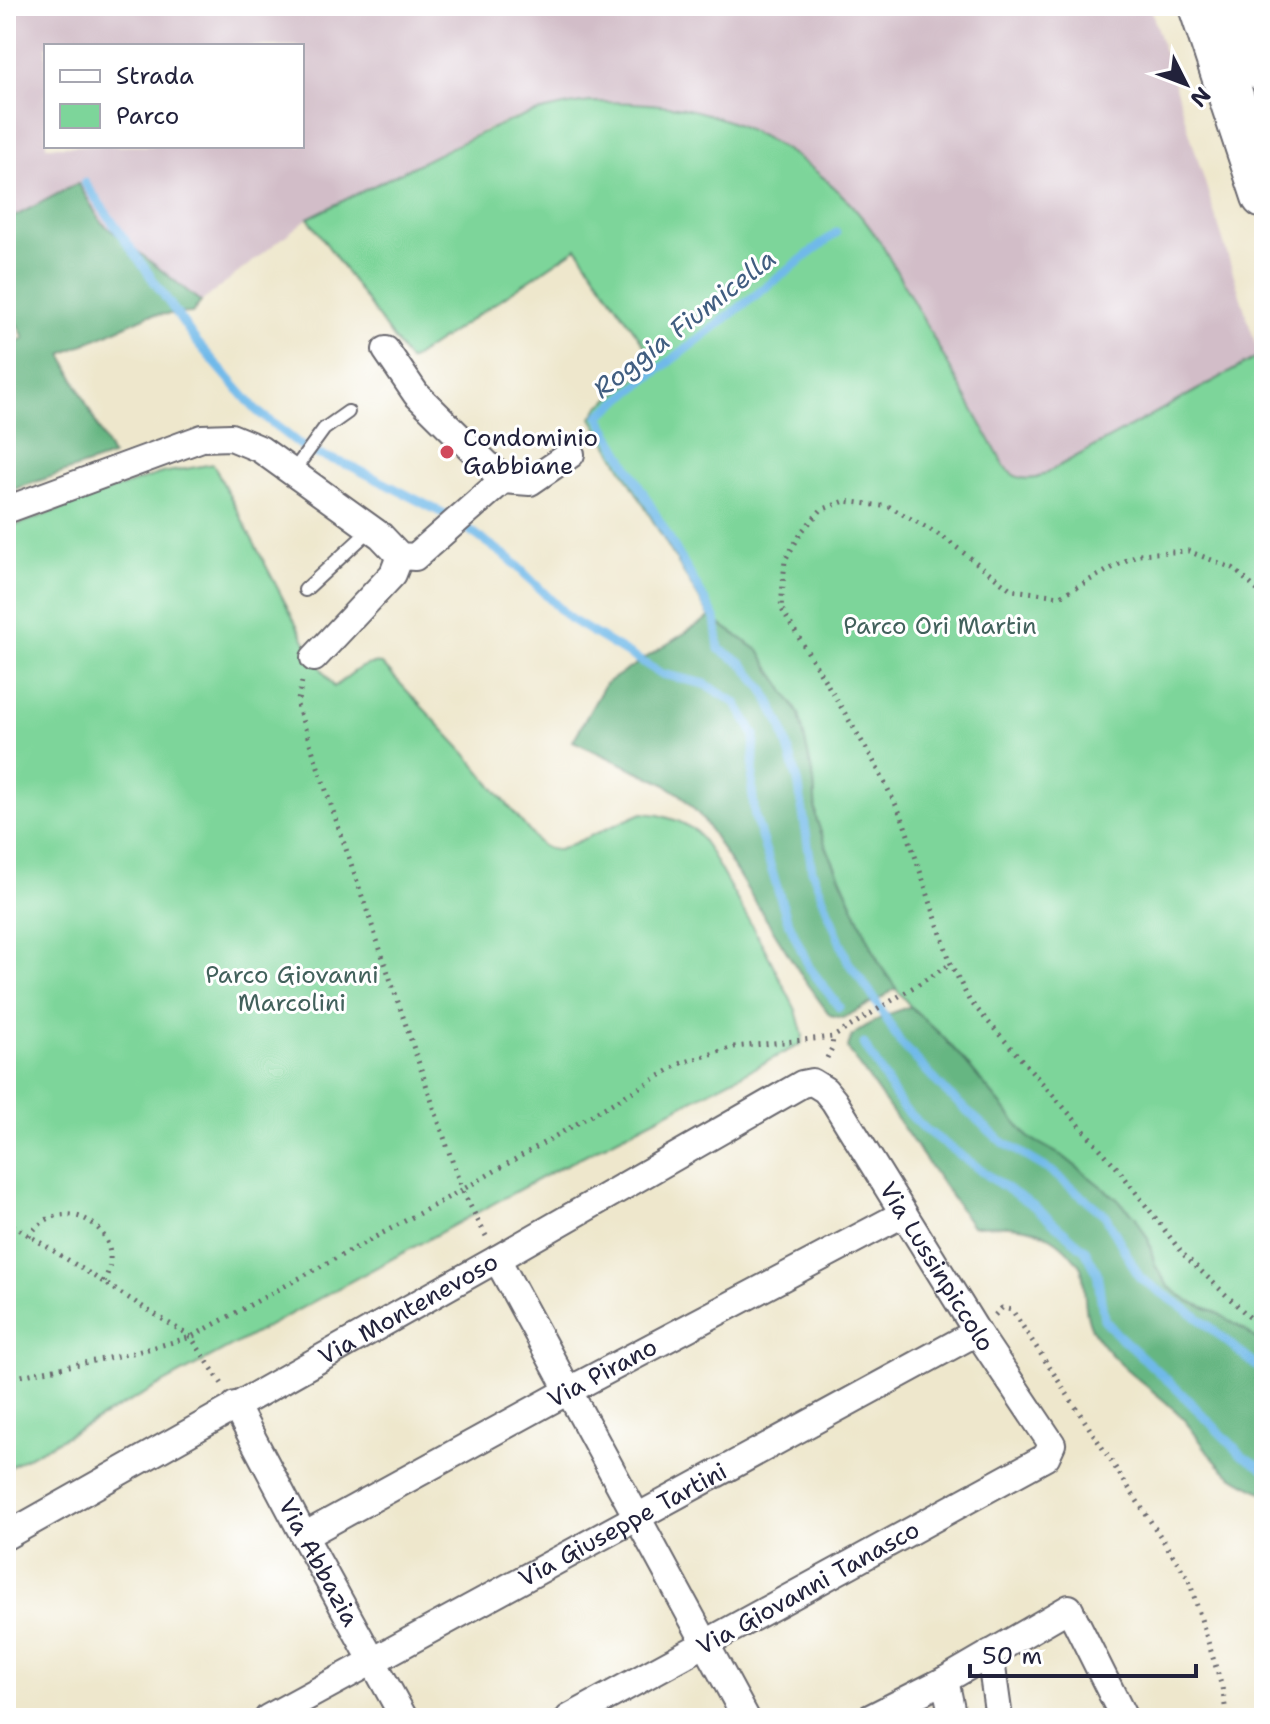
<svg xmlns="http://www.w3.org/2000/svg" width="1270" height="1724" font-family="'Shantell Sans',sans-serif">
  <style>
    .industrial { fill: #d2bdc8; fill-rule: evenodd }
    .green { fill: #7dd59a; stroke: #507c6a; stroke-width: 2 }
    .forest { fill: #66b682; stroke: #446c5e; stroke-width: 2 }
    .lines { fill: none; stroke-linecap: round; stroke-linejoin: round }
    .stream { stroke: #70b9e9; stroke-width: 9 }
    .lane-casing { stroke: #69676e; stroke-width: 16 }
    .street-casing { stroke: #69676e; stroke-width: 30 }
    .highway-casing { stroke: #69676e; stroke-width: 48 }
    .path { stroke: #69676e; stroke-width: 5; stroke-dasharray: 2 6; stroke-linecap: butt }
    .lane { stroke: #fff; stroke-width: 12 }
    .street { stroke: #fff; stroke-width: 26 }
    .highway { stroke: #fff; stroke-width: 44 }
    .poi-dot { fill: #d1495b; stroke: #fff; stroke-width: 3 }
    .labels { text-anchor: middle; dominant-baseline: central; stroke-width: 6; stroke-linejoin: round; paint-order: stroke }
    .poi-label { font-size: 24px; fill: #22223b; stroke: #fff; text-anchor: start }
    .park-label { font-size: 24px; fill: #42615c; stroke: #fff }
    .street-label { font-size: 24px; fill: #22223b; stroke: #fff }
    .water-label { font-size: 26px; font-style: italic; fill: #415e81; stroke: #fff }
  </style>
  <rect width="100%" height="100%" fill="#fff"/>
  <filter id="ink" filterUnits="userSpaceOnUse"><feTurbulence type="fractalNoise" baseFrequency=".0125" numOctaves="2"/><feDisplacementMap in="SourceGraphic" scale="16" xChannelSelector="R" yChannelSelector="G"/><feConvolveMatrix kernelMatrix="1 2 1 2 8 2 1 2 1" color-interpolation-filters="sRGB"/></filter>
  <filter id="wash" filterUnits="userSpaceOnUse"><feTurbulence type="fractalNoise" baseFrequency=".006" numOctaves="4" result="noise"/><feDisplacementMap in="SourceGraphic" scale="32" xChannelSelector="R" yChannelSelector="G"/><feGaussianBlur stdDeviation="1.8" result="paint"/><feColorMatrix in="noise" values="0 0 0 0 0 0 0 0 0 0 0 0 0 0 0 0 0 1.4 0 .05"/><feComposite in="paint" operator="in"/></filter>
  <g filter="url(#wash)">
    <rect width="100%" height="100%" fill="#eee7cc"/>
    <path class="industrial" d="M6,6H1150L1259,356L1037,478L1025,480L1014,476L1007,471L1002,462L882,245L861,215L840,193L812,169L781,148L747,129L717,118L685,109L630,102H590L564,105L517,117L484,130L308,218L201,302L101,222L78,183L6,221ZM46,46H302V146H46Z"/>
    <g class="green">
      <path d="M590,102C622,102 652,103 683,108C749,121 818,163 860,215C868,224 875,235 882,245L1002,462C1010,476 1020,481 1037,478L1259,356L1264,368V1346L1249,1333L1214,1311L1188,1301L1168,1286L1155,1265L1148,1239L1135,1216L1117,1199L1064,1157L1028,1138L961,1057L943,1037L911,1007L895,988L880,965L825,844L816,818L814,781L759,651L710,617L592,418L599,407L656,362L577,248L409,361L308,218C347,199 385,180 424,161C481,132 526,109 590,102Z"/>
      <path d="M213,464L314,658L334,687C349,677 362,660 382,664L467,755L537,841C544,848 549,850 559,850L642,813L659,815L678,821L696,831L709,850L766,951L796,1010L803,1036L801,1044L544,1176L6,1469V529L117,488L162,473Z"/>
    </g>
    <g class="forest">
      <path d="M78,183L101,222L201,302L192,313L149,315L62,354L112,456L6,492V347L24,338L6,302V221Z"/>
      <path d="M710,617L759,651L799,714L814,781L816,818L825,844L880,965L896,988L883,997L843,1018L830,1015L807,984L703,819L681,795L661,782L573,741L605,684Z"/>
      <path d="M911,1007L943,1037L961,1057L1028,1137L1064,1157L1117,1199L1135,1216L1148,1239L1155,1265L1168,1286L1188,1301L1214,1311L1249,1333L1264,1346V1493C1248,1485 1230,1477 1218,1464C1203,1448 1192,1426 1176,1411C1148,1385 1114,1365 1093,1331C1083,1313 1086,1291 1082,1271C1081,1265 1076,1261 1072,1256C1045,1223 1011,1225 972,1226L848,1049C849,1044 849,1041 852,1037C862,1026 896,1009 911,1007Z"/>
    </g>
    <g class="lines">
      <g class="stream">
        <path d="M85,183L196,341L257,411L308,451L351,466L454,519L510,559L570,619L662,674L705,684L736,703L755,735L752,789L755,817L786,916L809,967L839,1007"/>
        <path d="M836,233L599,416L715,618L719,649L742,663L764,690L781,725L798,781L812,870L848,962L870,992L900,1042L947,1093L1001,1141L1051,1171L1105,1215L1140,1278L1196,1316L1264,1372"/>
        <path d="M864,1044L902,1107L926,1130L1000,1184L1034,1206L1085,1250L1097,1272L1104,1319L1116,1333L1177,1389L1243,1456L1264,1469"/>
      </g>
    </g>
  </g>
  <g filter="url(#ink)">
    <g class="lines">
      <g class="lane-casing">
        <g id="lane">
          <path d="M292,473L324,429L348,412"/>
          <path d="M305,590L371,529"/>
        </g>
      </g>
      <g class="street-casing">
        <g id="street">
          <path d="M386,350L416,394L503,480L530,482L571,454"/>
          <path d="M6,510L202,438L231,437L260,449L381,536L400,556L415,557L503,480"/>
          <path d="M314,658L393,574L400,556"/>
          <path d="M497,1259L746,1718"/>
          <path id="s1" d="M235,1405L304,1536L404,1718"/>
          <path id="s2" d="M6,1536L497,1259L802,1084L812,1082L825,1090L834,1101L977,1332L1052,1444L1046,1457L569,1718"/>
          <path id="s3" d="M304,1536L568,1391L903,1214"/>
          <path d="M990,1653L999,1718"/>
          <path d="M945,1680L953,1718"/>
          <path id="s4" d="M268,1718L977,1332"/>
          <path d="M870,1718L945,1680L1069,1608L1124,1718"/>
        </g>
      </g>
      <g class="highway-casing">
        <g id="highway">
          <path d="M1201,6L1264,196"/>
          <path d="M1244,6L1264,69"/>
        </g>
      </g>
      <g class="path">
        <path d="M1264,605L1258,591L1233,568L1188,551L1138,554L1060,596L1012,590L943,537L890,507L845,501L821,510L803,530L785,560L781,608L872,758L902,817L951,964L969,1000L1119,1170L1182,1253L1264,1331"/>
        <path d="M827,1058L832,1048L833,1037"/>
        <path d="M6,1221L191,1337L222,1384"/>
        <path d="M29,1236C62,1188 131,1229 104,1282"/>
        <path d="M486,1236L462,1190L682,1063L734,1047L833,1037L951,964"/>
        <path d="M995,1315L1002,1308L1012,1310L1189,1580L1222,1687L1227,1718"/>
        <path d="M6,1379L137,1352L191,1337L462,1190L297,705L302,681"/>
      </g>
      <use href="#lane" class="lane"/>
      <use href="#street" class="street"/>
      <use href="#highway" class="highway"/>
    </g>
  </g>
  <circle class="poi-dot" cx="447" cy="452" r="8"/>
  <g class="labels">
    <g class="poi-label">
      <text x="463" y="438">Condominio<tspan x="463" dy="28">Gabbiane</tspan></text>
    </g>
    <g class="park-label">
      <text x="940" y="626">Parco Ori Martin</text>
      <text x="292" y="975">Parco Giovanni<tspan x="292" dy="28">Marcolini</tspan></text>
    </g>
    <g class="street-label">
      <text stroke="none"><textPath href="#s2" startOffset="1150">Via Lussinpiccolo</textPath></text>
      <text stroke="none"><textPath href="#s2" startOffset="462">Via Montenevoso</textPath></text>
      <text stroke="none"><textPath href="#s3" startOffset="340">Via Pirano</textPath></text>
      <text stroke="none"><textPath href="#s4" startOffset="404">Via Giuseppe Tartini</textPath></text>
      <text stroke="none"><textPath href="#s1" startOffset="178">Via Abbazia</textPath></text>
      <text transform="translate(808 1588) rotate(-29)">Via Giovanni Tanasco</text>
    </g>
    <g class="water-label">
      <text transform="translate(684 323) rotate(-38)">Roggia Fiumicella</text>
    </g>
  </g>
  <rect width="1270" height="1724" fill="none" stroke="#fff" stroke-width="32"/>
  <rect x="44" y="44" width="260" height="104" fill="#ffffff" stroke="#a7a7b1" stroke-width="2"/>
  <rect x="60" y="70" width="40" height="12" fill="#ffffff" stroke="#a7a7b1" stroke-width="2"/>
  <text x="116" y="84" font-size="24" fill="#22223b">Strada</text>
  <rect x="60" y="104" width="40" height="24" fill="#7dd59a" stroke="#a7a7b1" stroke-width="2"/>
  <text x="116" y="124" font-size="24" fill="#22223b">Parco</text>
  <g transform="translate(1186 84) rotate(132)" stroke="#ffffff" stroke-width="6" paint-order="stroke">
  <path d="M0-6L14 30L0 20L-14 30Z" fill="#22223b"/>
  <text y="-12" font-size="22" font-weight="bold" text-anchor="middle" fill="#22223b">N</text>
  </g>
  <path d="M970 1664v12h226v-12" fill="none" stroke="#22223b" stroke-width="4"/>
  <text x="982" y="1664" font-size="24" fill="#22223b" stroke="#ffffff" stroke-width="6" paint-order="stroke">50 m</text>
</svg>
